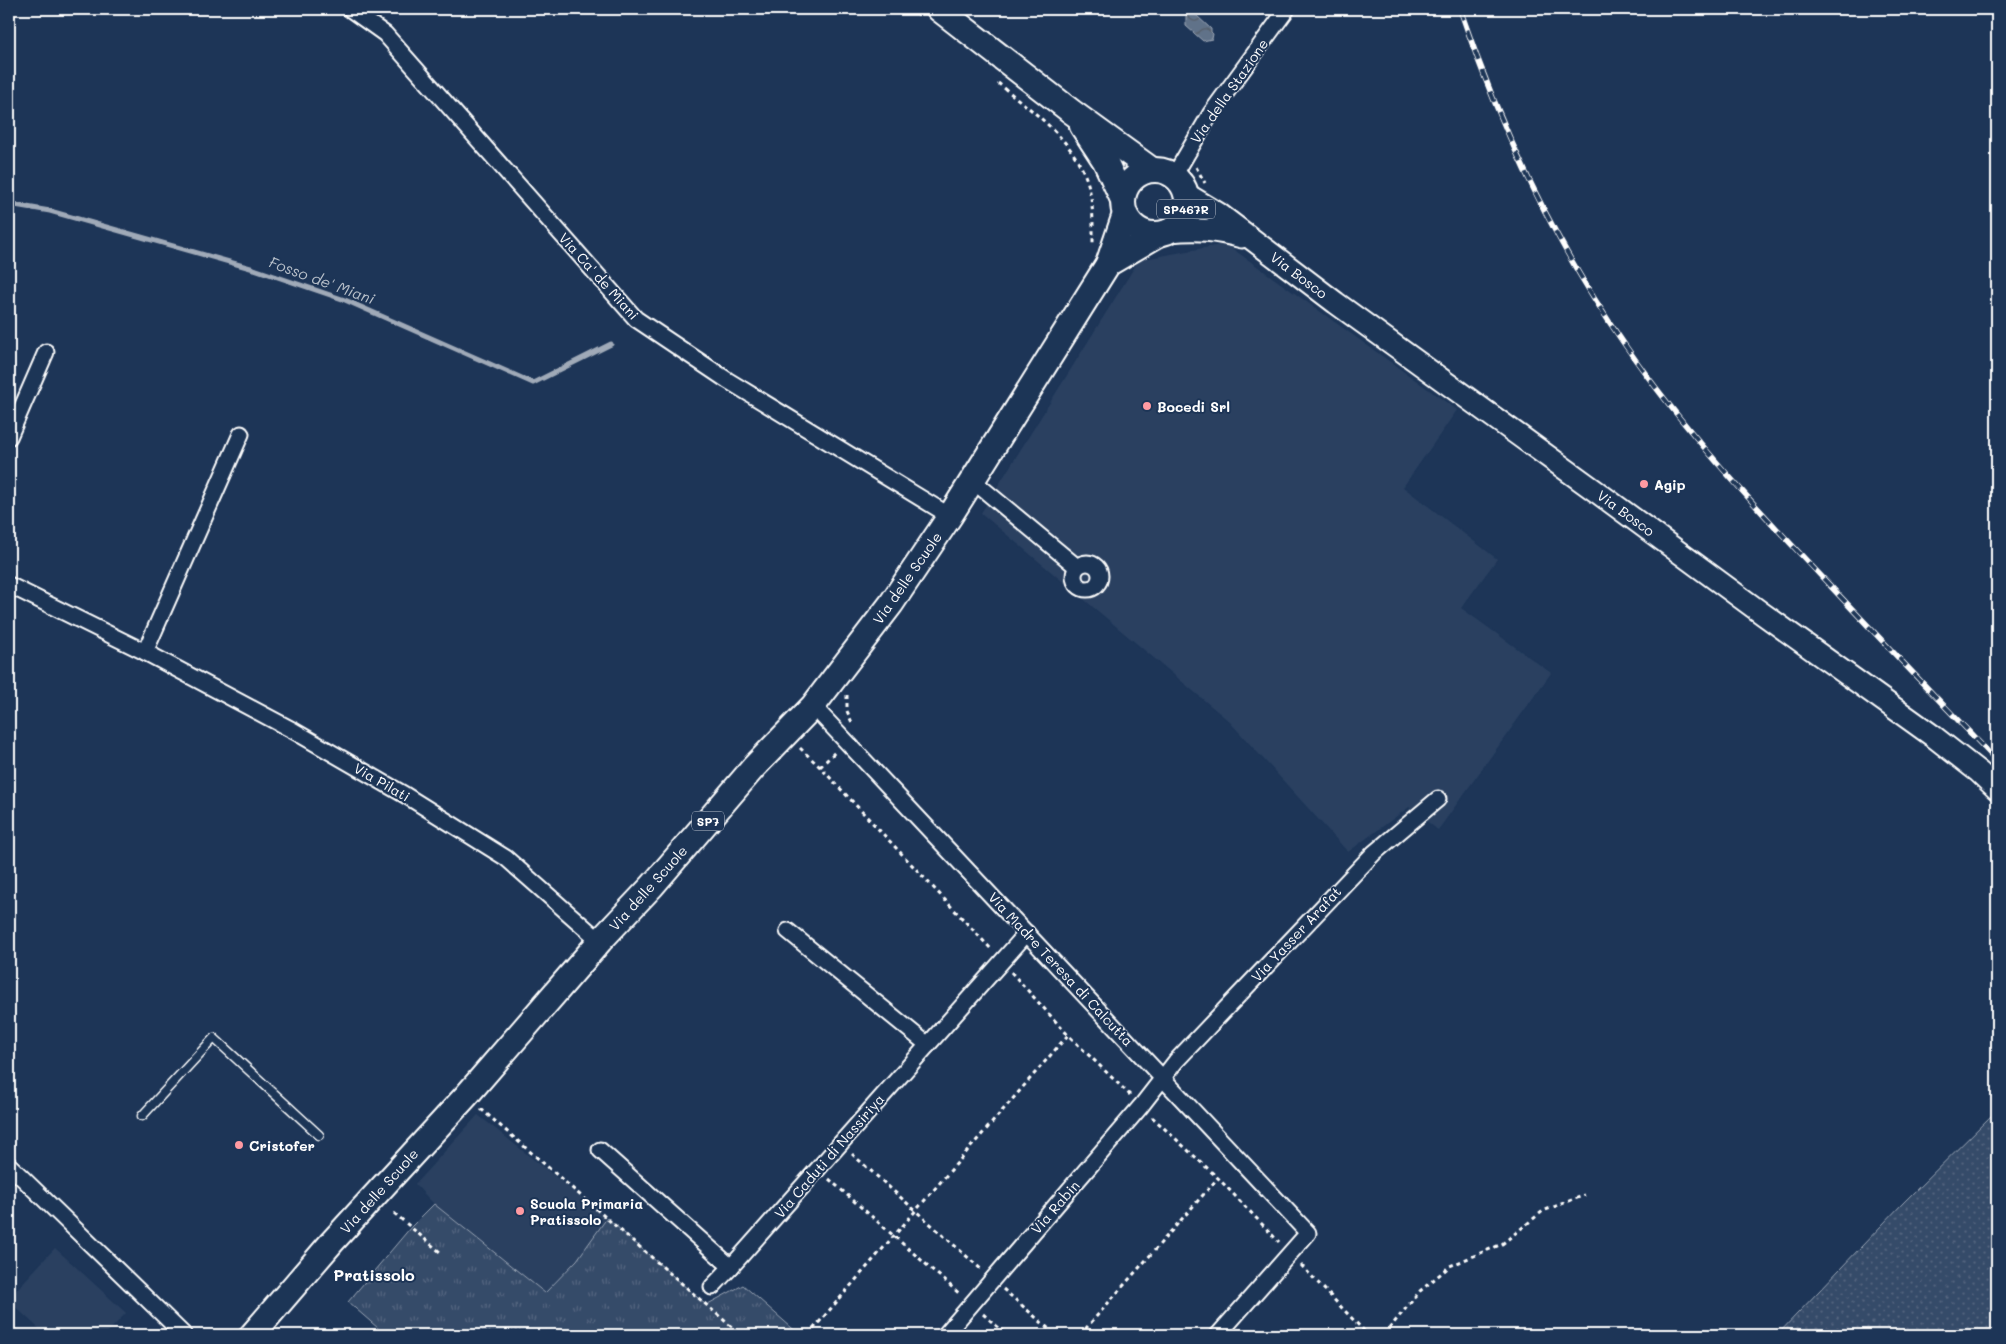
<svg xmlns="http://www.w3.org/2000/svg" width="2006" height="1344" font-family="Mali,sans-serif">
  <style>
    .built { fill: #2a4161 }
    .park { fill: url(#park-tufts); stroke: #9aa5b4 }
    .garden { fill: url(#garden-dots); stroke: #9aa5b4 }
    .water { fill: url(#water-waves); stroke: #a0aab8 }
    .lines { fill: none; stroke-linecap: round; stroke-linejoin: round }
    .stream { stroke: #a0aab8; stroke-width: 5 }
    .service-casing { stroke: #fff; stroke-width: 11 }
    .minor-casing { stroke: #fff; stroke-width: 19 }
    .secondary-casing { stroke: #fff; stroke-width: 25 }
    .primary-casing { stroke: #fff; stroke-width: 28 }
    .path { stroke: #fff; stroke-width: 3; stroke-dasharray: 4 4; stroke-linecap: butt }
    .service { stroke: #1d3557; stroke-width: 8 }
    .minor { stroke: #1d3557; stroke-width: 15 }
    .secondary { stroke: #1d3557; stroke-width: 21 }
    .primary { stroke: #1d3557; stroke-width: 24 }
    .rail-casing { stroke: #fff; stroke-width: 5.5 }
    .rail { stroke: #1d3557; stroke-width: 4; stroke-dasharray: 11; stroke-linecap: butt }
    .poi-dot { fill: #ff9aa2; stroke: #1d3557; stroke-width: 2 }
    .labels { text-anchor: middle; dominant-baseline: central; stroke-width: 4; stroke-linejoin: round; paint-order: stroke }
    .shield { fill: #1d3557; stroke: #bbc2cd; stroke-width: 1 }
    .shield-label { font-size: 12px; font-weight: bold; fill: #fff }
    .street-label { font-size: 14px; fill: #fff; stroke: #1d3557 }
    .poi-label { font-size: 14px; font-weight: bold; fill: #fff; stroke: #1d3557; text-anchor: start }
    .water-label { font-size: 15px; font-style: italic; fill: #b8c0ca; stroke: #1d3557 }
    .quarter-label { font-size: 16px; font-weight: bold; fill: #fff; stroke: #1d3557 }
  </style>
  <defs>
    <pattern id="park-tufts" width="24" height="20" patternUnits="userSpaceOnUse" patternTransform="scale(1.25)"><rect width="24" height="20" fill="#364b69"/><path d="M3 7l-1-3M5 7V3M7 7l1-3M15 17l-1-3M17 17v-4M19 17l1-3" fill="none" stroke="#546680"/></pattern>
    <pattern id="garden-dots" width="8" height="8" patternUnits="userSpaceOnUse" patternTransform="scale(1.25)"><rect width="8" height="8" fill="#364b69"/><path d="M2 2h.1M6 6h.1" fill="none" stroke="#546680" stroke-width="1.8" stroke-linecap="round"/></pattern>
    <pattern id="water-waves" width="16" height="10" patternUnits="userSpaceOnUse" patternTransform="scale(1.25)"><rect width="16" height="10" fill="#617289"/><path d="M0 5q4-4 8 0t8 0" fill="none" stroke="#555d67"/></pattern>
  </defs>
  <rect width="100%" height="100%" fill="#1d3557"/>
  <filter id="ink" filterUnits="userSpaceOnUse"><feTurbulence type="fractalNoise" baseFrequency=".02" numOctaves="2"/><feDisplacementMap in="SourceGraphic" scale="10" xChannelSelector="R" yChannelSelector="G"/><feConvolveMatrix kernelMatrix="1 2 1 2 8 2 1 2 1" color-interpolation-filters="sRGB"/></filter>
  <g filter="url(#ink)">
    <g class="built">
      <path d="M1226,244L1457,410L1403,487L1497,559L1461,608L1551,673L1438,830L1409,807L1348,852L1229,721L981,513L1139,260Z"/>
      <path d="M478,1115L607,1218L577,1260L545,1293L434,1204L415,1184Z"/>
      <path d="M55,1248L126,1313L105,1335H46L9,1301V1298Z"/>
    </g>
    <path class="park" d="M434,1204L545,1293L577,1260L607,1218L706,1305L743,1285L800,1335H386L348,1302L411,1227Z"/>
    <path class="garden" d="M1997,1110V1335H1777L1903,1203Z"/>
    <path class="water" d="M1189,13L1195,14L1211,29V32L1213,34L1212,39L1203,41L1186,26V16Z"/>
    <g class="lines">
      <path class="stream" d="M9,204L50,211L254,269L345,300L533,383L611,344"/>
      <g class="service-casing">
        <path id="service" d="M142,1116L214,1038L319,1135"/>
      </g>
      <g class="minor-casing">
        <g id="minor">
          <path d="M350,9L385,34L636,319L727,380L950,516"/>
          <path d="M1174,176L1211,113L1287,9"/>
          <path d="M9,437L46,352"/>
          <path d="M972,480L1077,567"/>
          <circle cx="1087" cy="576" r="13"/>
          <path d="M9,585L145,652L294,731L405,795L506,858L600,941"/>
          <path d="M145,652L241,434"/>
          <path d="M813,706L1308,1233L1218,1335"/>
          <path d="M788,931L928,1045"/>
          <path d="M600,1150L731,1267L1027,933"/>
          <path d="M9,1165L184,1335"/>
          <path d="M712,1287L731,1267"/>
          <path d="M945,1335L1141,1106L1176,1061L1374,853L1438,799"/>
        </g>
      </g>
      <g class="secondary-casing">
        <g id="secondary">
          <path d="M1186,194L1219,214L1336,303L1597,492L1763,614L1933,736L1979,772L1997,789"/>
          <path d="M1170,231C1198,228 1216,230 1242,237"/>
        </g>
      </g>
      <g class="primary-casing">
        <g id="primary">
          <path d="M939,9L1072,112L1152,170"/>
          <path d="M1082,126L1105,161L1123,200"/>
          <circle cx="1155" cy="202" r="32"/>
          <path d="M1108,264L1159,234"/>
          <path d="M252,1335L332,1242L466,1096L600,941L652,886L754,767L813,706L891,604L950,516L1108,264L1125,214"/>
        </g>
      </g>
      <g class="path">
        <path d="M912,9L919,15"/>
        <path d="M998,83C1029,109 1067,134 1084,173C1094,195 1093,221 1093,245"/>
        <path d="M1196,167L1205,183"/>
        <path d="M847,695V711L853,725"/>
        <path d="M800,748L820,767L992,950"/>
        <path d="M820,767L836,751"/>
        <path d="M1011,972L1068,1035L1130,1095"/>
        <path d="M481,1109L741,1335"/>
        <path d="M1152,1117L1218,1178L1279,1242"/>
        <path d="M852,1154L982,1270"/>
        <path d="M829,1179L961,1295"/>
        <path d="M394,1213L440,1252"/>
        <path d="M1301,1265L1366,1333L1364,1335"/>
        <path d="M1003,1289L1056,1335"/>
        <path d="M983,1314L1007,1335"/>
        <path d="M808,1335L1068,1035"/>
        <path d="M1080,1335L1218,1178"/>
        <path d="M1384,1335L1420,1291L1450,1266L1502,1244L1543,1211L1585,1195"/>
      </g>
      <use href="#service" class="service"/>
      <use href="#minor" class="minor"/>
      <use href="#secondary" class="secondary"/>
      <use href="#primary" class="primary"/>
      <g class="rail-casing">
        <path id="rail" d="M1460,9C1500,127 1553,242 1625,345C1683,429 1752,503 1822,577C1880,639 1939,700 1997,761"/>
      </g>
      <use href="#rail" class="rail"/>
    </g>
  </g>
  <g class="poi-dot">
    <circle cx="1147" cy="406" r="5"/>
    <circle cx="1644" cy="484" r="5"/>
    <circle cx="239" cy="1145" r="5"/>
    <circle cx="520" cy="1211" r="5"/>
  </g>
  <g class="labels">
    <g class="shield">
      <rect x="1157" y="199.5" width="58" height="19" rx="4"/>
      <rect x="692" y="811.5" width="32" height="19" rx="4"/>
    </g>
    <g class="shield-label">
      <text x="1186" y="209">SP467R</text>
      <text x="708" y="821">SP7</text>
    </g>
    <g class="street-label">
      <text transform="translate(1229 91) rotate(-55)">Via della Stazione</text>
      <text transform="translate(1299 275) rotate(37)">Via Bosco</text>
      <text transform="translate(599 276) rotate(48)">Via Ca' de Miani</text>
      <text transform="translate(1626 513) rotate(36)">Via Bosco</text>
      <text transform="translate(907 578) rotate(-55)">Via delle Scuole</text>
      <text transform="translate(382 782) rotate(30)">Via Pilati</text>
      <text transform="translate(648 888) rotate(-48)">Via delle Scuole</text>
      <text transform="translate(1296 934) rotate(-47)">Via Yasser Arafat</text>
      <text transform="translate(1061 969) rotate(47)">Via Madre Teresa di Calcutta</text>
      <text transform="translate(829 1156) rotate(-49)">Via Caduti di Nassiriya</text>
      <text transform="translate(379 1191) rotate(-48)">Via delle Scuole</text>
      <text transform="translate(1055 1207) rotate(-49)">Via Rabin</text>
    </g>
    <g class="poi-label">
      <text x="1157" y="406">Bocedi Srl</text>
      <text x="1654" y="484">Agip</text>
      <text x="249" y="1145">Cristofer</text>
      <text x="530" y="1203">Scuola Primaria<tspan x="530" dy="16">Pratissolo</tspan></text>
    </g>
    <g class="water-label">
      <text transform="translate(322 280) rotate(20)">Fosso de' Miani</text>
    </g>
    <g class="quarter-label">
      <text x="374" y="1274">Pratissolo</text>
    </g>
  </g>
  <rect width="2006" height="1344" fill="none" stroke="#1d3557" stroke-width="30"/>
  <rect x="15" y="15" width="1976" height="1314" fill="none" stroke="#fff" stroke-width="2" filter="url(#ink)"/>
</svg>
